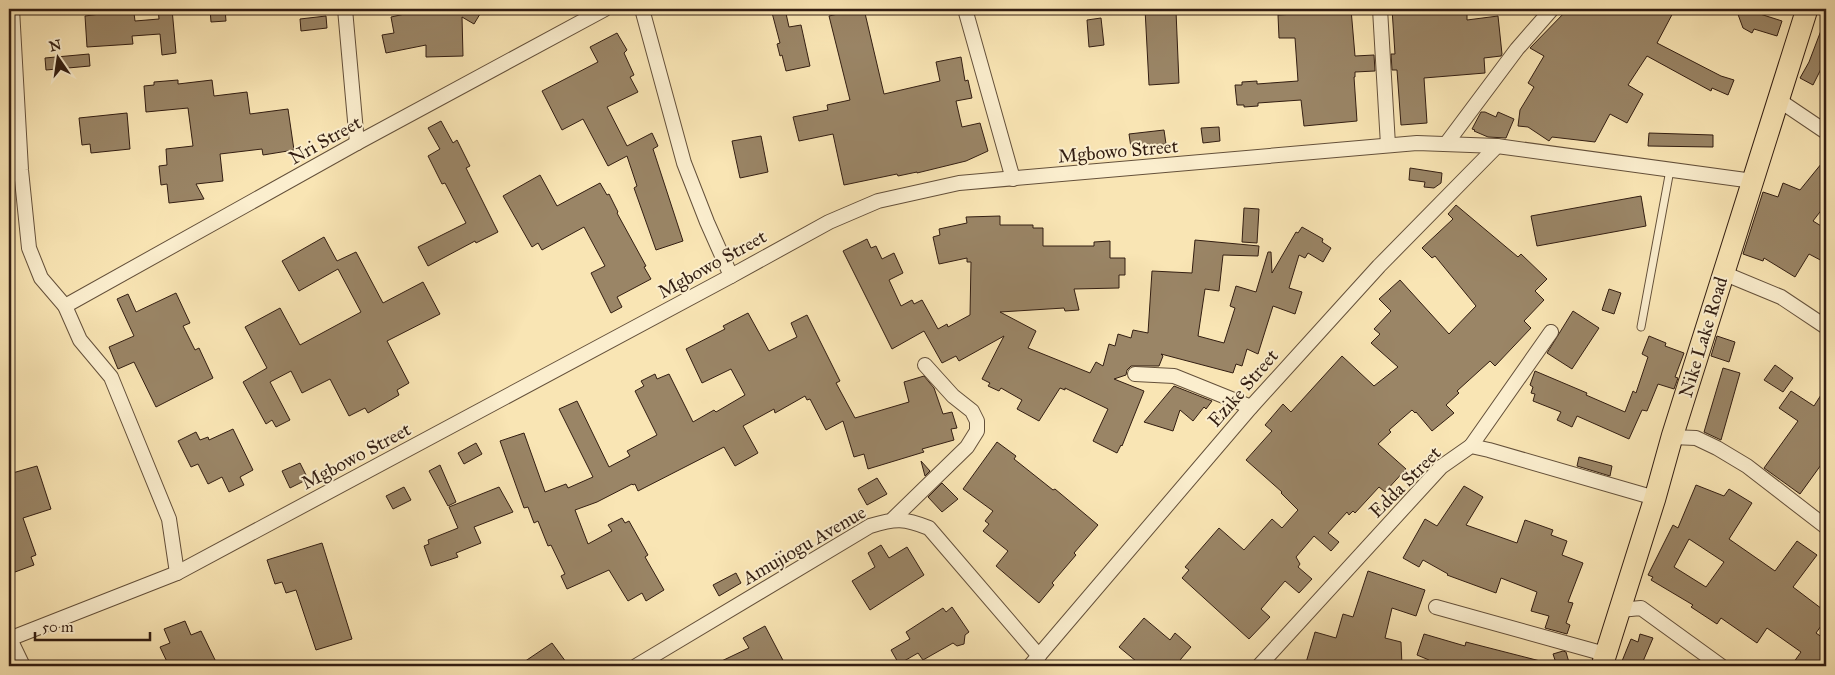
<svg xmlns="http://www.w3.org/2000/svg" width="1835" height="675" font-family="'IM FELL Great Primer',serif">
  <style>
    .building { fill: #9a8566; stroke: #331e12; fill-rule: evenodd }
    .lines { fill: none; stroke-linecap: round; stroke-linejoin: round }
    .service-casing { stroke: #64503a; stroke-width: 9 }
    .minor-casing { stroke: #64503a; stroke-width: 16 }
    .primary-casing { stroke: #331e12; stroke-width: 23 }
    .service { stroke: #fbeece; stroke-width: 7 }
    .minor { stroke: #fbeece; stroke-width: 14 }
    .primary { stroke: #f9e5b4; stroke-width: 21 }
    .labels { text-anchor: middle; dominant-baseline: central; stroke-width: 4; stroke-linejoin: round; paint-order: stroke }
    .street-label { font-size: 19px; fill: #331e12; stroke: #fbeece }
  </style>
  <rect width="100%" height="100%" fill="#f9e5b4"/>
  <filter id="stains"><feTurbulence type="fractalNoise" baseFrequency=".004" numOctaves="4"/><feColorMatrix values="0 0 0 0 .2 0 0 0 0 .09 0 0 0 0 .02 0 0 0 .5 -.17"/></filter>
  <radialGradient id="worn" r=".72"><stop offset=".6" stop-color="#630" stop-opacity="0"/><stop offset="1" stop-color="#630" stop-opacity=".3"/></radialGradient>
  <g class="building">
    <path d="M100,9H129L130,13H134L135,21L159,19L158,9H172L176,53L162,55L160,34L132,36L133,44L87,47L85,16L100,14Z"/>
    <path d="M210,9H225L226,21L211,22Z"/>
    <path d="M406,9H483L474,24L462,17L463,56L426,57V45L386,53L382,35L394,33L391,17L414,12Z"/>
    <path d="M771,9H785L789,27L801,25L810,66L786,71L782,55L780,56L777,44L780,43Z"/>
    <path d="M860,9H864L884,94L940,81L936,62L961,57L965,81L968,80L972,98L956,101L962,127L980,123L988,151L966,161L917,173V172L898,176L897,174L844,185L833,134L799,141L793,117L828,110L827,105L850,100L829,16Z"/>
    <path d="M1145,9H1170V12L1176,11L1179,83L1149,85Z"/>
    <path d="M1325,9H1351L1355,56L1374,55L1375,71L1355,72V77H1354L1357,121L1304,126L1301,100L1258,103V106L1244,107V105H1237L1235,85H1242V82L1257,81V84L1298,81L1295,38H1279L1278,15L1295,14V11Z"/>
    <path d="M1392,9H1467V20L1498,16L1502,54L1501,56L1484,58L1485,73L1424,78L1427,123L1401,125L1397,70H1392L1391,54H1395Z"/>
    <path d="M1568,9H1675L1657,43L1721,76L1734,80L1728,95L1712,88L1711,91L1647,56L1628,85L1643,94L1627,123L1610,114L1595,142L1552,137L1549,141L1528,127L1518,126L1520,110L1534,87L1528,83L1544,56L1530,48Z"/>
    <path d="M1736,9H1759L1757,13L1782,21L1777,36L1754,29L1752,33L1743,28Z"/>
    <path d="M326,16L327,28L301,31L300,19Z"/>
    <path d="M1101,18L1104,45L1089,47L1087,20Z"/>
    <path d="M1825,20L1826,68L1822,67L1813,85L1800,78L1809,62Z"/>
    <path d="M617,33L627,50L624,53L634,75L630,77L638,92L607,107L627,146L652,133L658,146L653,149L683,241L656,250L634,188L637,186L627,156L608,166L583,119L562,130L542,91L598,62L590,47Z"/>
    <path d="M89,54L90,66L46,70L45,58Z"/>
    <path d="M178,80V84L212,80L214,96L247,92L250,114L288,109L294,150L263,155L262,149L220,154L223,181L196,184L204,199L169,203L167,184L161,185L159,166L167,165L166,149L193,146L188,108L146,112L144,86L154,85V82Z"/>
    <path d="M1481,112H1485L1496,117L1498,112L1514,119L1506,138L1488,137L1474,131L1475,130L1472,129Z"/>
    <path d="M127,113L130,149L91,153L90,144L82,145L79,118Z"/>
    <path d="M441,121L453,143L457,140L470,166L466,168L498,232L476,243L475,241L428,266L418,247L466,223L445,183L442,184L428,156L440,149L428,128Z"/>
    <path d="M1219,127L1220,141L1203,143L1201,128Z"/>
    <path d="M1164,130L1166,144L1131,148L1129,134Z"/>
    <path d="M1649,133L1713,135V147L1648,146Z"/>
    <path d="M761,136L768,172L740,178L732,141Z"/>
    <path d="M1826,158V204L1813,221L1826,229V263L1809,254L1795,277L1764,258L1763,261L1743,254L1763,192L1778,197L1783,183L1800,190Z"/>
    <path d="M1410,168L1442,173L1441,183L1434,188L1424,187L1425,182L1409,180Z"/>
    <path d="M540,175L557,206L600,183L607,195L609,194L618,212L617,213L646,266L644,267L651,279L617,297L622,307L611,313L591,273L605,266L584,227L542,250L538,243L532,247L503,196Z"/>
    <path d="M1641,196L1646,226L1537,246L1531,216Z"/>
    <path d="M1456,205L1518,257L1521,254L1547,279L1535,291L1544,300L1524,321L1531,328L1495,366L1490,361L1457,391L1459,393L1446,405L1454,413L1432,431L1416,412L1415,413L1412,410L1389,430L1391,432L1378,444L1406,469L1385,492L1379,487L1355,513L1353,511L1349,515L1347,512L1328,533L1339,542L1331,551L1314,536L1296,557L1300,564L1298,567L1312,579L1299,593L1285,581L1261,609L1270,617L1249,639L1182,578L1189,570L1185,567L1219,528L1244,550L1272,519L1282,528L1298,510L1281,493L1282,492L1246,460L1272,431L1265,425L1283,404L1291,412L1342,356L1374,386L1398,367L1371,343L1380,334L1374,329L1391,311L1379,299L1400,280L1449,334L1476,306L1435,256L1432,258L1422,248L1453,219L1448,214Z"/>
    <path d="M1244,208L1259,209L1257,243L1242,242Z"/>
    <path d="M1000,216V225H1033V228H1043V246H1094V242L1110,241V258H1125V275H1119V288L1074,289L1079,310L1065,311L1064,308L1000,312L1036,331L1028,348L1090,373L1096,362L1103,366L1109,344L1115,346L1118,334L1131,338L1133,330L1148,333L1152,271L1192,273L1195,240L1259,246L1258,256L1223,255L1219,291L1205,289L1198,336L1224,343L1235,308L1230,306L1236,286L1256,292L1268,252H1271L1272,273L1296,232L1298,233L1302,227L1323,239L1322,242L1331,248L1323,262L1308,253L1305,258L1299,255L1289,288L1302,292L1295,314L1273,306L1258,354L1247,349L1242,366L1236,364L1233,373L1161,354L1163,356L1159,366H1131L1127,370L1126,375L1114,379L1144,391L1122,446L1121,445L1117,453L1093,441L1108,409L1065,388V390L1060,388L1039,421L1017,409L1022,400L1001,388L999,391L988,386L990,383L982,379L1004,336L959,361L956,356L942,363L924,331L892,349L843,251L867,239L871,248L876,246L882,259L894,253L903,273L889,280L901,306L912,300L914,304L922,300L938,329L947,324L948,327L970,315L971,262H967V258L939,264L933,237L940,235L939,229L967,223L966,217Z"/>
    <path d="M324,237L337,261L356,252L383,303L423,282L440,314L387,341L409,383L397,390L399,395L368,413L365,408L349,416L330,379L302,393L291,371L270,382L290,420L276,427L272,420L266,424L243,382L267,368L245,327L280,308L300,345L361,312L338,269L299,291L282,261Z"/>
    <path d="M1609,289L1621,293L1614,314L1602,310Z"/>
    <path d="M176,293L190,323L183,326L195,350L199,348L213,378L156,407L134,362L118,369L109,347L134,336L117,299L128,294L136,312Z"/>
    <path d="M1573,311L1599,328L1572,369L1547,353Z"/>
    <path d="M748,313L769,351L797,337L791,323L807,315L840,381L836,383L855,418L909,402L904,382L924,376L934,388L943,414L952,412L957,428L951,429L954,440L922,449L924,452L868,469L864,454L854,457L843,421L826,430L810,399L807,400L805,396L775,413L774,409L743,426L758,453L735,466L724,447L638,491L635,484L633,485L632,484L597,502L575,510L588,544L612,531L608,525L622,518L625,523L629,521L648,555L645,557L664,590L646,601L642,593L628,601L609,570L567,589L561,576L565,574L551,545L548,546L538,521L534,523L528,507L524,508L500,441L524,433L545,492L566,484L568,488L593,477L559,409L577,401L609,467L630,456L627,451L657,435L635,391L644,386L641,381L655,374L657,379L669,374L693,422L714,410L716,412L745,395L731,369L702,383L686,349L725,329L723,326Z"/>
    <path d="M1649,336L1666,343L1665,346L1684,353L1675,377L1678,378L1674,389L1658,384L1647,411L1642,410L1629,439L1577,416L1572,427L1557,420L1561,412L1533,401L1535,394L1531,393L1533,387L1530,385L1535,371L1587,393L1586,395L1625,412L1633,391L1636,393L1648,357L1642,354Z"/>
    <path d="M1717,336L1735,342L1729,362L1711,356Z"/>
    <path d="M1775,365L1793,378L1783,392L1764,380Z"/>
    <path d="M1723,368L1740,373L1721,440L1704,432Z"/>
    <path d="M1174,386L1212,401L1206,409L1204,407L1193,421L1180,410L1173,431L1144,422Z"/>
    <path d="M1826,387V458L1800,494L1764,468L1798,421L1779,408L1791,391L1814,406Z"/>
    <path d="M233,429L253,470L240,477L244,485L229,492L222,477L208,484L198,464L191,467L178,441L196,432L200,440L208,437L209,440Z"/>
    <path d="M997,442L1016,456L1014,459L1053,490L1055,489L1098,525L1074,553L1076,555L1052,583L1054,585L1039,603L996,566L1008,551L983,531L989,524L985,521L993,511L963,489Z"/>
    <path d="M476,443L482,454L464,464L458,453Z"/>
    <path d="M1579,457L1612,466L1610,476L1577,466Z"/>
    <path d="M921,461L930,471L925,476Z"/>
    <path d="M300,463L308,479L290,488L282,471Z"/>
    <path d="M440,465L456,502L448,506L429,471Z"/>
    <path d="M37,466L51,509L23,518L36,555L31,557L34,565L15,572L12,564L9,565V474Z"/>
    <path d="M877,478L887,494L867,505L858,489Z"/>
    <path d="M942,483L958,499L942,512L928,497Z"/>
    <path d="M1696,485L1724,496L1729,489L1752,503L1729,539L1775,571L1797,541L1817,555L1793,587L1826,612V619L1816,633L1826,640V666H1791L1801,652L1767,628L1757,643L1721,618L1717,624L1691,607L1693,605L1651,580L1653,577L1648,575L1673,525L1678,528ZM1689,539L1724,562L1706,587L1674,567Z"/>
    <path d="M1464,486L1483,497L1466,525L1517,543L1525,520L1553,530L1551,535L1567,541L1562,555L1583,563L1568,602L1573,603L1566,623L1570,625L1567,634L1545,628L1549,616L1531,611L1537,592L1501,578L1496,593L1447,575L1448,574L1423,560L1419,567L1403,558L1425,519L1437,526Z"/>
    <path d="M404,487L411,500L393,509L386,496Z"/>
    <path d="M499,487L513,512L474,527L481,543L456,553L458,557L431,566L424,546L429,544L428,540L458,528L449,507Z"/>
    <path d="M322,543L352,639L316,650L296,590L286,593L282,582L275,584L267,560Z"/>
    <path d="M881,545L889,558L907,547L924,575L870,610L852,581L875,567L868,553Z"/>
    <path d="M1368,571L1425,590L1416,616L1392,608L1385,638L1401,642L1402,666H1305L1315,632L1336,638L1343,614L1353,617Z"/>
    <path d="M736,573L741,583L719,596L713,585Z"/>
    <path d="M952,607L969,632L965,635L964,644L957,646L953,643L923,660L918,653L899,664L891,650L910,639L906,632L943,608L946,612Z"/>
    <path d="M1144,618L1170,640L1175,633L1191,647L1175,666H1142L1119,647Z"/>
    <path d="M185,621L191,635L201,631L218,666H169L160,647L170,643L164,629Z"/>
    <path d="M765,626L786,666H711L749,648L743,638Z"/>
    <path d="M1424,634L1465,646L1466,642L1544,662L1543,666H1427L1429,660L1417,655Z"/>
    <path d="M1640,634L1653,638L1641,666H1620L1631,639L1638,642Z"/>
    <path d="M552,643L569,666H518Z"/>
    <path d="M1563,651L1566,652L1570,666H1557L1553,654Z"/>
  </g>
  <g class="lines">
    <g class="service-casing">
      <path id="service" d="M1641,327L1670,170"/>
    </g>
    <g class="minor-casing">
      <g id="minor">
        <path d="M12,9L21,170L29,248L41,278L65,306L80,340L111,377L169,519L177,573"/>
        <path d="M345,9L357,143"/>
        <path d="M642,9L684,163L707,222L731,276"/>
        <path d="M965,9L1013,179"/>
        <path d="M1380,9L1388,145"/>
        <path d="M1777,99L1826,132"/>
        <path d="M1446,144L1517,49L1552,9"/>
        <path d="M1723,273L1781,297L1826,327"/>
        <path d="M65,306L357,143L605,9"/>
        <path d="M1135,374L1174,376L1251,407"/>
        <path d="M1672,437L1696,438L1717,448L1747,466L1826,527"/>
        <path d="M1471,446L1551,332"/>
        <path d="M893,519L967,447L977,431V421L972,411L953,396L925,365"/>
        <path d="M1436,607L1605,654"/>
        <path d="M1620,610L1641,608L1721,666"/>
        <path d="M9,639L177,573L731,276L829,222L878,201L959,183L1417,143L1497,146L1753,181"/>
        <path d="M10,639L23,666"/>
        <path d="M636,666L870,526C896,518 904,518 929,528L1039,656"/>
        <path d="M1030,666L1251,407L1379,266L1497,146"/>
        <path d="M1259,666L1441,467L1471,446L1489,450L1655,498"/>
      </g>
    </g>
    <g class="primary-casing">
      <path id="primary" d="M1602,666L1655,498L1672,437L1807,9"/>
    </g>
    <use href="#service" class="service"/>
    <use href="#minor" class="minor"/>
    <use href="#primary" class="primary"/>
  </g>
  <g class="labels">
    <g class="street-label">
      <text transform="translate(325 140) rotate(-29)">Nri Street</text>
      <text transform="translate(1118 151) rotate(-5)">Mgbowo Street</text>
      <text transform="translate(712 264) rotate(-29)">Mgbowo Street</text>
      <text transform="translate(1703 337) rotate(-73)">Nike Lake Road</text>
      <text transform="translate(1243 388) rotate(-49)">Ezike Street</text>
      <text transform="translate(356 456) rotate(-28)">Mgbowo Street</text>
      <text transform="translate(1405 482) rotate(-45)">Edda Street</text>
      <text transform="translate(804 545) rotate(-30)">Amujiogu Avenue</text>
    </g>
  </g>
  <rect width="1835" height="675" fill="none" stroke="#f9e5b4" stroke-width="30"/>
  <rect x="10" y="10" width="1815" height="655" fill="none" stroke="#331e12" stroke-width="2.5"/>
  <rect x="15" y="15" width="1805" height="645" fill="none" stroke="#331e12"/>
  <g transform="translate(58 58) rotate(347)" stroke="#fbeece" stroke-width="4" paint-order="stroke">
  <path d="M0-4L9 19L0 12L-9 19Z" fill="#331e12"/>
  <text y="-8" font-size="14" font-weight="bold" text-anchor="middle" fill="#331e12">N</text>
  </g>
  <path d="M35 632v8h115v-8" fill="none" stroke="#331e12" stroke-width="2.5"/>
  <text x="42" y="632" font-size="15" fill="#331e12" stroke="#fbeece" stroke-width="4" paint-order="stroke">50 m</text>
  <rect width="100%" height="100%" filter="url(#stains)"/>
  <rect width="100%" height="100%" fill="url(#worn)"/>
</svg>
